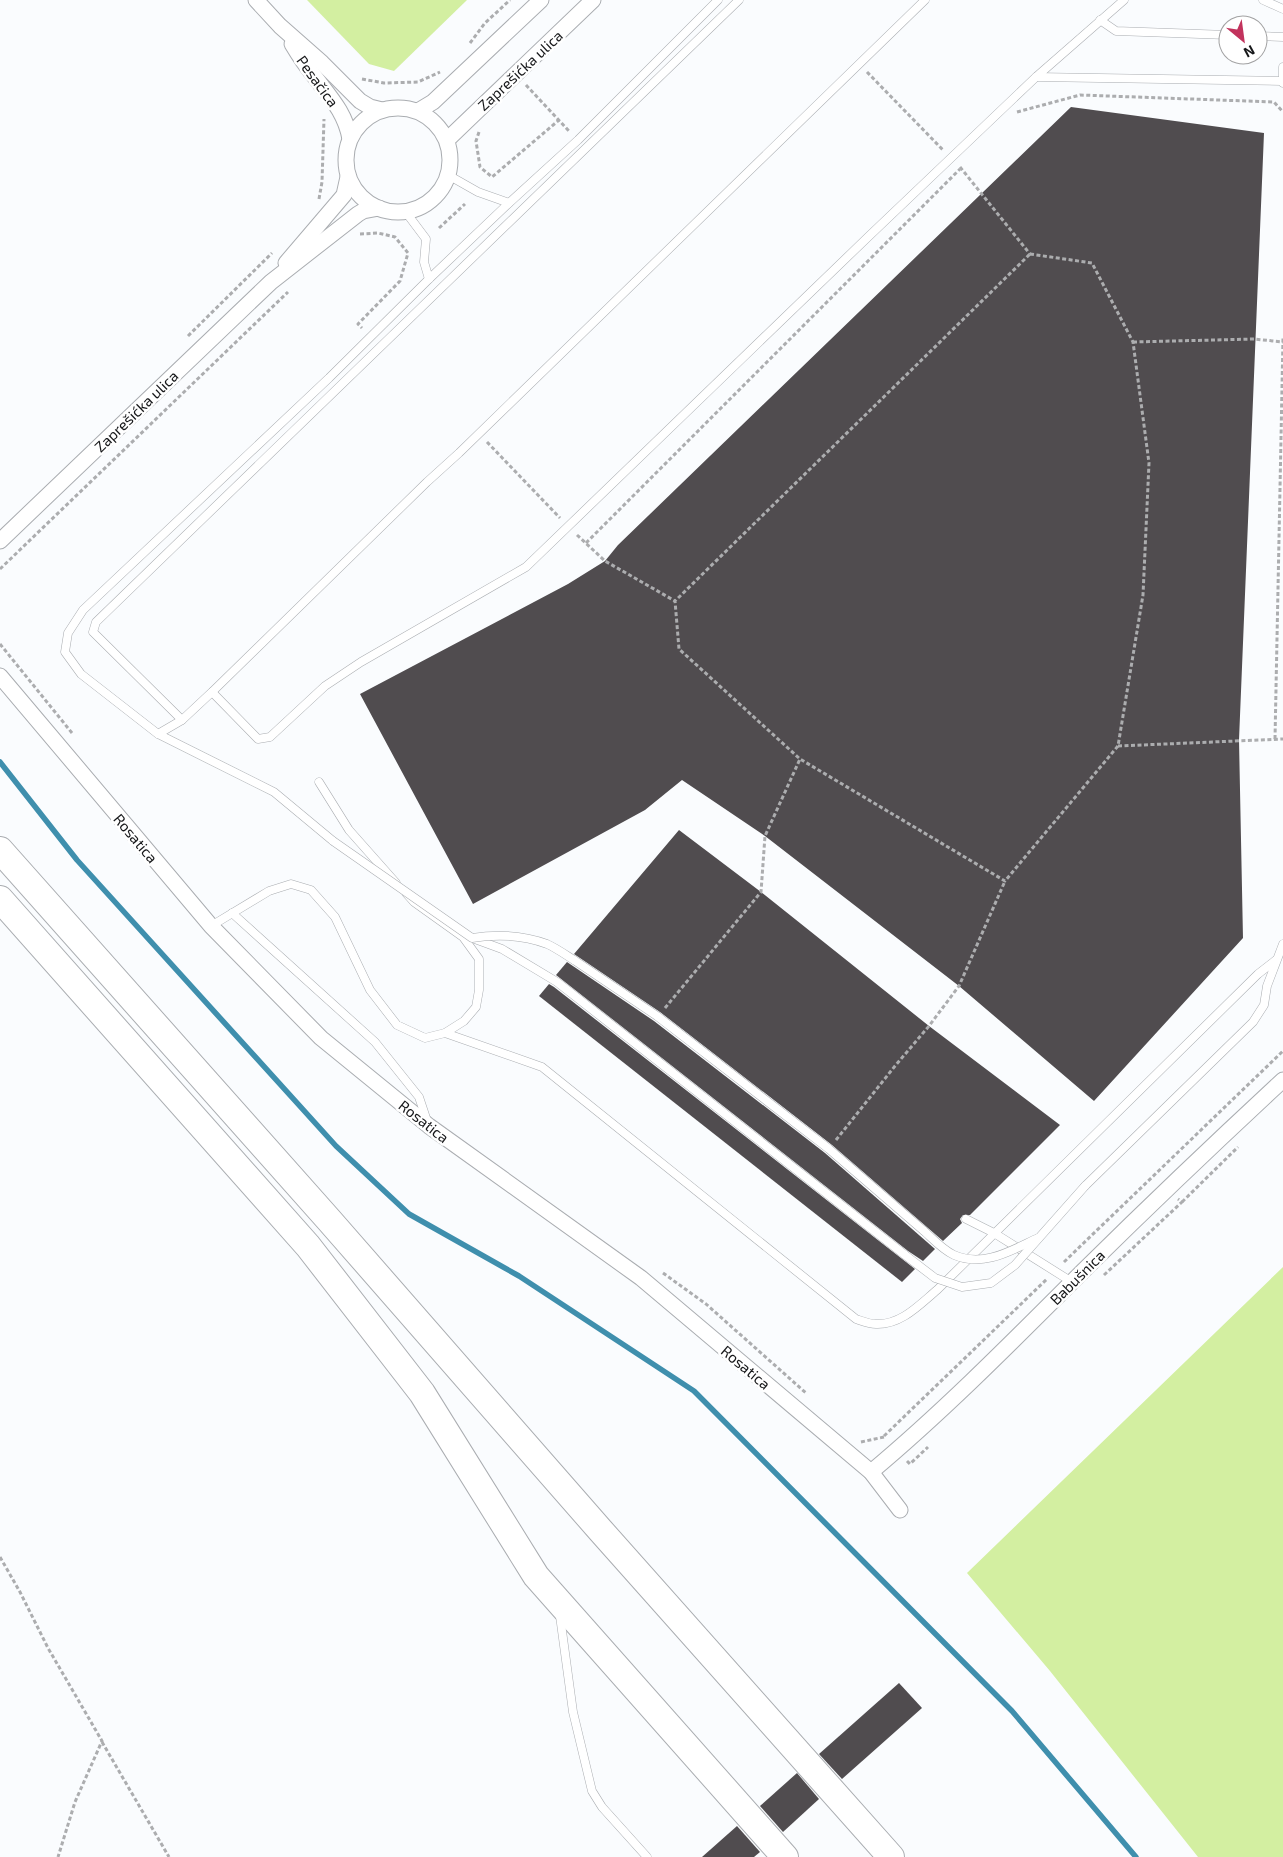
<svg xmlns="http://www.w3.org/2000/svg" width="1283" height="1857" font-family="'Exo 2',sans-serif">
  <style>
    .green { fill: #d3efa1 }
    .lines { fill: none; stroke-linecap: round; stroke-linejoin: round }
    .stream { stroke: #3f8fad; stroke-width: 5.5 }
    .building { fill: #504c4f }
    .service-casing { stroke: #aaadb1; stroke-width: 9 }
    .minor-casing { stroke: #aaadb1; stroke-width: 17 }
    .motorway-casing { stroke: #aaadb1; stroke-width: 28 }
    .path { stroke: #acadaf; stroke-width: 3; stroke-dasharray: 4 2.5; stroke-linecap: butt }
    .service { stroke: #fff; stroke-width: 8 }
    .minor { stroke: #fff; stroke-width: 15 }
    .motorway { stroke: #fff; stroke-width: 26 }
    .service-bridge-casing { stroke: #aaadb1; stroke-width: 9; stroke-linecap: butt }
    .service-bridge { stroke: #fff; stroke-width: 8 }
    .labels { text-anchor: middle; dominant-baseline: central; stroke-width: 5; stroke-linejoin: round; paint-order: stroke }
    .street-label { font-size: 15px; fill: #161719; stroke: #fff }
  </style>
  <rect width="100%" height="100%" fill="#fafcfe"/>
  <g class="green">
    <path d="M307,0H467L394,71L369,64Z"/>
    <path d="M1283,1267V1857H1198L1050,1671L967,1573Z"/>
  </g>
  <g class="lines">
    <path class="stream" d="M0,762L77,860L336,1146L409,1214L519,1276L694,1391L1012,1711L1136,1857"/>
  </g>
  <g class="building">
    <path d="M1071,107L1264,133L1239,740L1243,938L1094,1101L959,986L765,836L682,780L645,810L473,904L360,694L568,584L605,561L618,545Z"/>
    <path d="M679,830L761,892L929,1026L1060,1125L970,1215H963L960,1219L962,1223L943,1241L832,1145L660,1012L574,954Z"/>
    <path d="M567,962L654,1021L825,1153L935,1249L923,1261L908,1251L556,975Z"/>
    <path d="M549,984L554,987L915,1269L902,1282L539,996Z"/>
    <path d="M899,1683L922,1708L842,1779L819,1754Z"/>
    <path d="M797,1773L819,1799L783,1832L760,1806Z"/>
    <path d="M737,1826L760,1852L754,1857H702Z"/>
  </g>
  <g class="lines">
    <g class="service-casing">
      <g id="service">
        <path d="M1263,0L1283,9"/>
        <path d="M1100,20L1116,31L1228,35"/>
        <path d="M1258,36L1283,37"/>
        <path d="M1283,67V83"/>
        <path d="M1036,77L1282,81"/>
        <path d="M448,175L478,192L509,203"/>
        <path d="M405,211L426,239L424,262L429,279"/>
        <path d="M212,692L258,739L270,737L325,686L361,662L526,567L868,237L1036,77L1124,0"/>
        <path d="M182,720L93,632L96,622L739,0"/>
        <path d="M158,734L182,720L212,692L427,482L459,453L925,0"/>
        <path d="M319,782L349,830L396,883"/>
        <path d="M333,841L274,792L158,734L81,674L65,652L68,633L83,610L329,378L429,279L509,203L578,140L718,0"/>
        <path d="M232,913L375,1042L419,1097L427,1121"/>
        <path d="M211,926L269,891L291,884L311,890L335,917L370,990L397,1025L425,1038L445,1033L464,1021L476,1007L479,990V959L463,937L414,902L406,893"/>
        <path d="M472,938L502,949L557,982L905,1255"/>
        <path d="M574,960L657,1016L829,1149L924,1231"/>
        <path d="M445,1033L542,1067L856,1319C862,1321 869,1324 876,1324C901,1325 919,1305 937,1290L1258,974L1276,960"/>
        <path d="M1085,1186L1253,1022L1264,1005L1267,986L1283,944"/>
        <path d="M966,1219L994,1233L1072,1282"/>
        <path d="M560,1616L573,1712L592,1791L602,1807L647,1857"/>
      </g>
    </g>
    <g class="minor-casing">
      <g id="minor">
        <path d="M256,0L280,26L322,63L360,101L370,107L382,110"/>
        <path d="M292,44C298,54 304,64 312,73C328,95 345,111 350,139"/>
        <circle cx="398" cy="160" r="52"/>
        <path d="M418,111L433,102L541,0"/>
        <path d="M447,140L593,0"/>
        <path d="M286,263L344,195L348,177"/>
        <path d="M0,541L271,282L358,214L363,211L379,208"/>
        <path d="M0,676L211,926L321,1038L429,1126L641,1278L871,1472L900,1510"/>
        <path d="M871,1472C945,1410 1014,1340 1083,1271C1149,1206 1215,1143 1283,1080"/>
      </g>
    </g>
    <g class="motorway-casing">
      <g id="motorway">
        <path d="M0,850L329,1220L601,1531L891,1857"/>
        <path d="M0,899L308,1246L422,1393L536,1576L785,1857"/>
      </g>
    </g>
    <g class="path">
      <path d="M470,43L485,23L510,0"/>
      <path d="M867,72L943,150"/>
      <path d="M362,79L384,83L418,82L440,72"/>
      <path d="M526,85L569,131"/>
      <path d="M1017,112L1080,95L1274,102L1283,112"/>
      <path d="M479,132L476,141L480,167L492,177L559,120"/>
      <path d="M960,167L1030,254"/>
      <path d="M319,199L322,182L324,119"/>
      <path d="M439,228L465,204"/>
      <path d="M360,234L378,233L395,237L408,253L400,281L358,324L362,328"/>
      <path d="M1030,254L1092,263L1133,342L1149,463L1143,595L1118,746L1005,881L800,759L679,649L675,601Z"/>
      <path d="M188,336L272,253"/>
      <path d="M1133,342L1254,339L1283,342"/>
      <path d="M487,442L560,518"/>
      <path d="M577,535L605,561L675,601"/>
      <path d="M586,543L960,169"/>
      <path d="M0,569L288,292"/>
      <path d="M0,644L72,733"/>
      <path d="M1275,739L1283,338"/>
      <path d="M1118,746L1283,739"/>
      <path d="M665,1008L761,892L765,836L800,759"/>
      <path d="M836,1140L895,1066L929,1026L959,986L1005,881"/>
      <path d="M1182,1202L1238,1147"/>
      <path d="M1064,1262L1283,1051"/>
      <path d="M663,1273L706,1304L806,1393"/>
      <path d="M1104,1275L1182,1202L1178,1199"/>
      <path d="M884,1436L1047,1279"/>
      <path d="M861,1442L884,1437"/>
      <path d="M907,1461L910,1464L928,1447"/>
      <path d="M0,1557L20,1592L48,1648L102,1741L75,1802L58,1857"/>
      <path d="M102,1742L169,1857"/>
    </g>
    <use href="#service" class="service"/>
    <use href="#minor" class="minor"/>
    <use href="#motorway" class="motorway"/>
    <g class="service-bridge-casing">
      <g id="service-bridge">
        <path d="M333,841L472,938C497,934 523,935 547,944C556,948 566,955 574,960"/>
        <path d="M924,1231C933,1239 943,1250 954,1255C984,1268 1012,1250 1038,1238"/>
        <path d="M905,1255L935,1278L962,1287L991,1283L1015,1265L1085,1186"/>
      </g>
    </g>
    <use href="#service-bridge" class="service-bridge"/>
  </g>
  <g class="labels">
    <g class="street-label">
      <text transform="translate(520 70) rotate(-43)">Zaprešićka ulica</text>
      <text transform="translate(318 81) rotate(54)">Pesačica</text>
      <text transform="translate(136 411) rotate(-44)">Zaprešićka ulica</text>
      <text transform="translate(136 838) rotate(50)">Rosatica</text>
      <text transform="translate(424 1121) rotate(38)">Rosatica</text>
      <text transform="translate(1077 1277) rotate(-45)">Babušnica</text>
      <text transform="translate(746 1367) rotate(40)">Rosatica</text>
    </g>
  </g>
  <g transform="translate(1243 40) rotate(151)"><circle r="24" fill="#ffffff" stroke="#a2a2a3"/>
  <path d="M0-4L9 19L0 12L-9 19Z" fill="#c2335d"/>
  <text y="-8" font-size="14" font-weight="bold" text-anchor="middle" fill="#161719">N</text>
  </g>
</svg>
